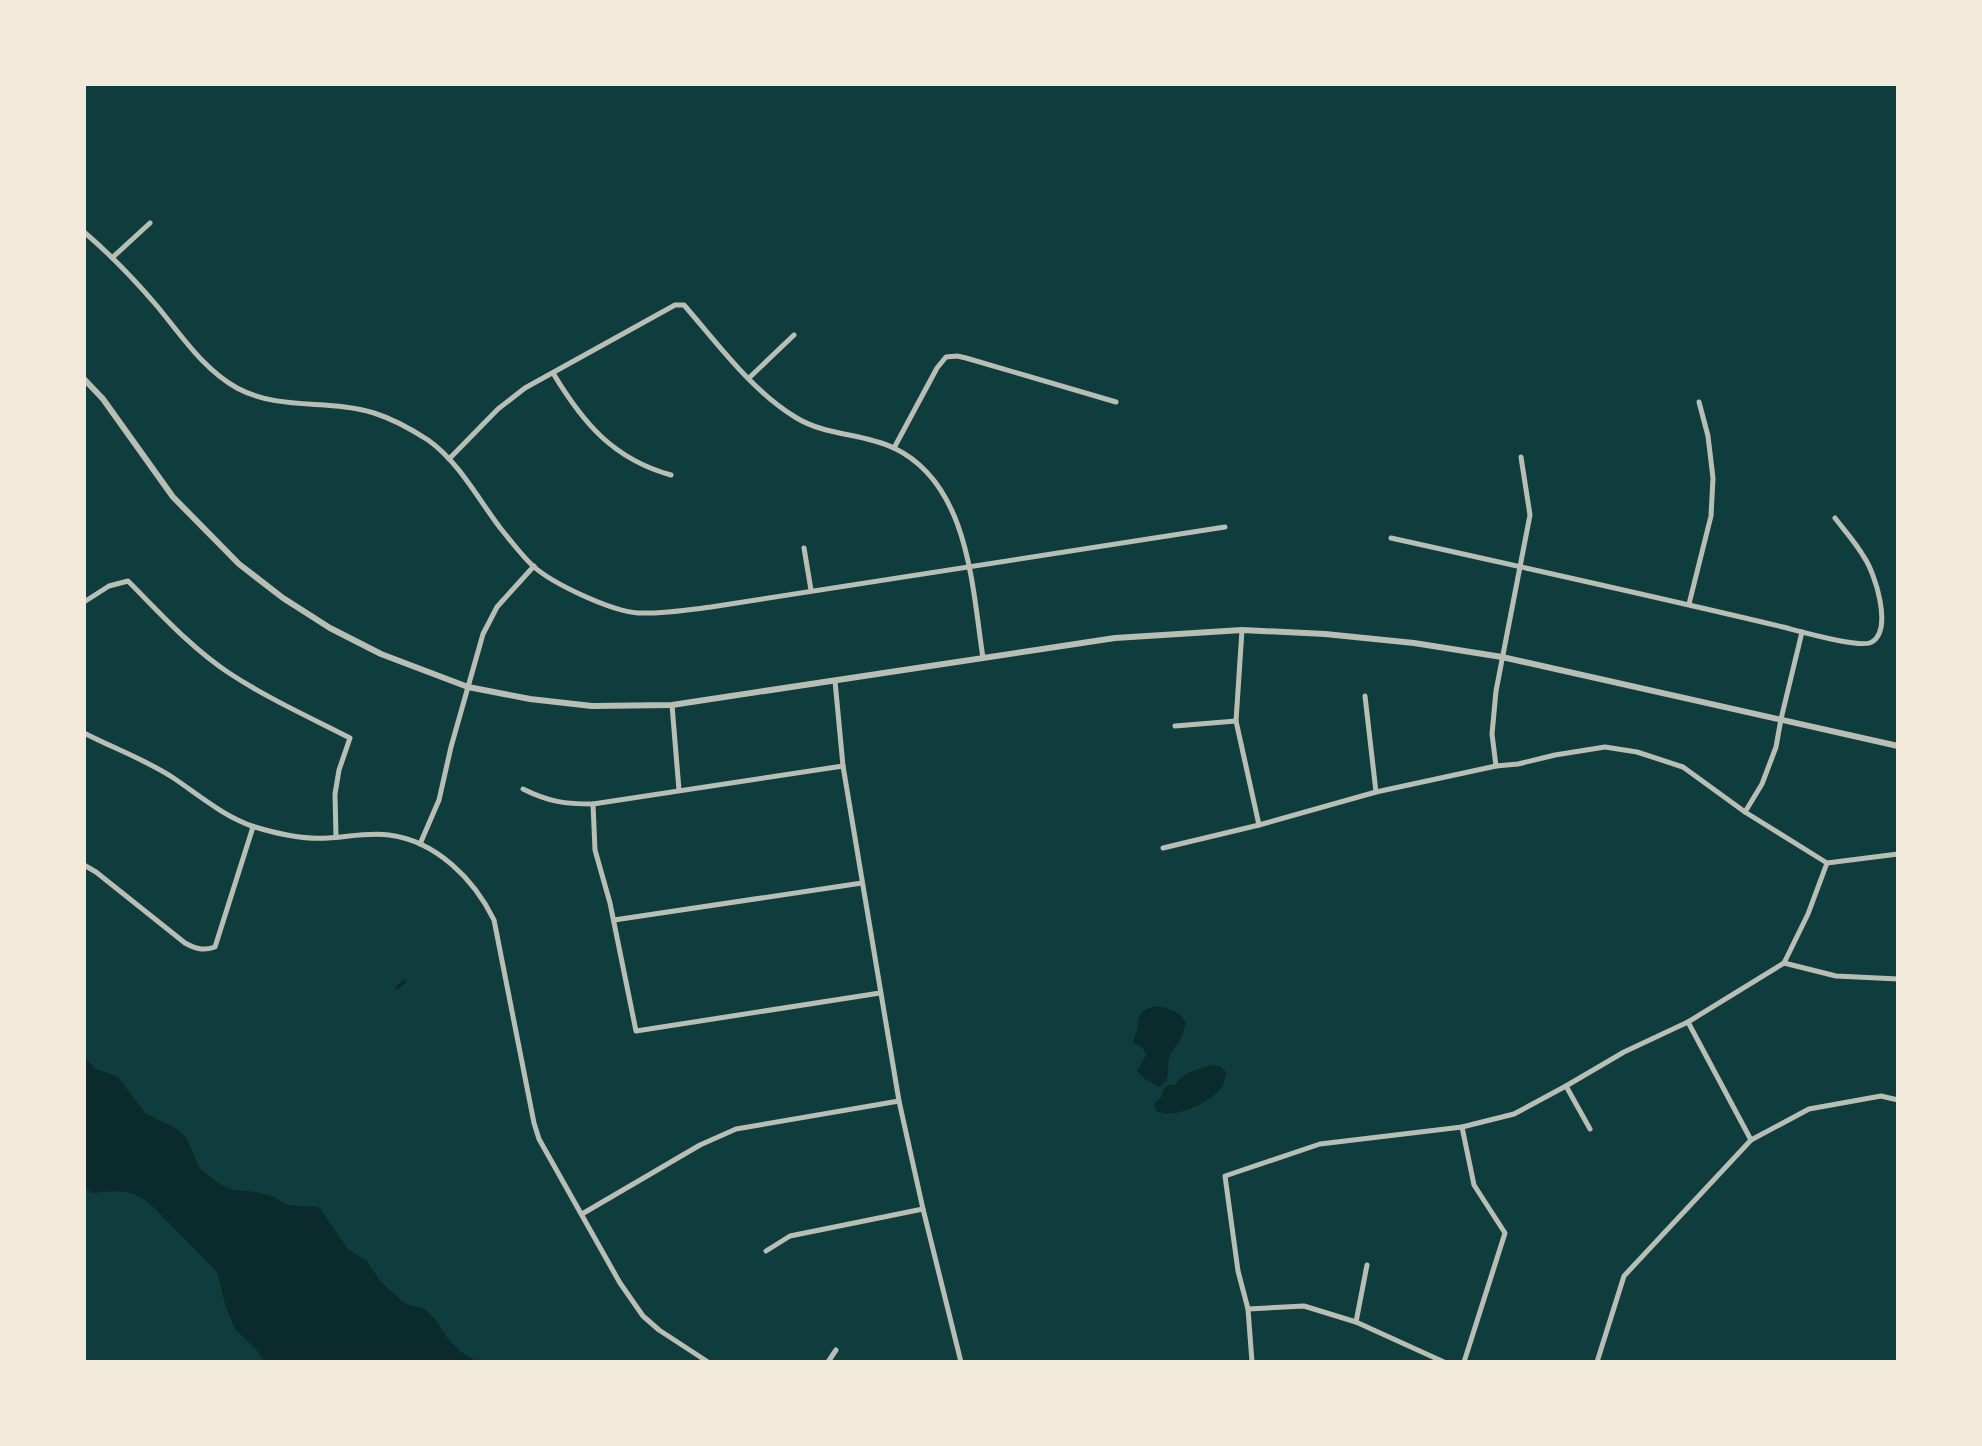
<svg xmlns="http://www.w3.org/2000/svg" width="1982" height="1446" font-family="Commissioner,sans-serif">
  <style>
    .water { fill: #0a2a2b }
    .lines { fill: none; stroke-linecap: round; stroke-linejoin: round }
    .stream { stroke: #0a2a2b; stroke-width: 3 }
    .minor { stroke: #b8beb3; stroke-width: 5 }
    .tertiary { stroke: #b8beb3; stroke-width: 6 }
  </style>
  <rect width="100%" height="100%" fill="#0f3d3e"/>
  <g class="water">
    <path d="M1155,1006C1169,1008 1179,1010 1186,1023L1182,1037L1169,1056L1167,1080L1159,1087L1145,1079L1137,1071L1146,1055L1143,1048L1133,1042C1134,1038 1136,1034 1137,1030C1140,1013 1137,1013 1155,1006Z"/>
    <path d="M87,1060L96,1069L118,1077L146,1114L174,1127L186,1137L200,1169L221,1185L233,1190L256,1192L275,1197L287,1205L319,1207L348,1249L367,1261L380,1281L404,1303L425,1309L435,1319L448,1339L461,1352L478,1362H265L256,1349L235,1329L226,1307L217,1272L149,1203C129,1188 115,1191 92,1193L84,1186V1061Z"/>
    <path d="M1212,1065L1220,1066L1226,1072C1226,1073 1224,1083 1223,1085C1213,1102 1174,1120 1156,1111L1154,1104L1162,1096L1163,1090L1168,1085H1175C1183,1072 1198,1069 1212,1065Z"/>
  </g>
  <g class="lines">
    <path class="stream" d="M397,988L405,981"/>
    <g class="minor">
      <path d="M84,232C111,255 134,279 157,306C181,335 203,369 237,388C280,411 329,399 374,413C393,419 411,429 428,440C459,462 478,499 501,529C511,541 522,556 533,566C553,584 611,611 638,613C662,614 687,610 711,607L1225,527"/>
      <path d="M113,257L150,223"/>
      <path d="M553,373C583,423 613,459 671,475"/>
      <path d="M749,378L794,335"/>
      <path d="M894,448L937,368L946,357L957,356L966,358L1116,402"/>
      <path d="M449,459L498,409L525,388L675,305H684C718,344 751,390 795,417C825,436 863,433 894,448C969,484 972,586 983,658"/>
      <path d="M1391,538C1522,567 1653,596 1783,627C1799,631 1861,649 1872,642C1893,629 1875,573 1864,557C1856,543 1845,531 1835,518"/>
      <path d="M804,548L811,590"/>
      <path d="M84,602L109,586L128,581C159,612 191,648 229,673C267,698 309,717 350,738L339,770L335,794L336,837"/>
      <path d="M1689,604L1711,516L1713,478L1708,436L1699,402"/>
      <path d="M1242,630L1236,721L1259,825"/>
      <path d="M835,681L843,766L899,1101L923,1209L961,1362"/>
      <path d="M1365,696L1376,792"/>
      <path d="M672,705L679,790"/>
      <path d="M1175,726L1236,721"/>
      <path d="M84,733C113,748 144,759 172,777C199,795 224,817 255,827C278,834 303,840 328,838C347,837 369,832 389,835C436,841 474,879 494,920L534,1123L539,1139L620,1283L643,1316L659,1330L708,1362"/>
      <path d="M1496,766L1492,734L1496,691L1530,515L1521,457"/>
      <path d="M523,789C549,802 565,804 593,804L843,766"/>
      <path d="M593,804L595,850L610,903L636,1031L880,993"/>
      <path d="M1745,812L1762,784L1776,747L1781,719L1802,632"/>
      <path d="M420,844L439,800L451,747L483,634L497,607L534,566"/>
      <path d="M1163,848L1259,825L1376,792L1496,766L1518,764L1555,755L1605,747L1637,752L1683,767L1745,812L1827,863L1898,854"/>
      <path d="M84,865L96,872L185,943C196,949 203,951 215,947L253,827"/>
      <path d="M614,920L862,883"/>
      <path d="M1784,963L1836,976L1898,979"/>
      <path d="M1688,1022L1751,1140"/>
      <path d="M1566,1086L1590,1129"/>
      <path d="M1462,1127L1474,1185L1505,1233L1464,1362"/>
      <path d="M582,1214L700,1145L736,1129L899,1101"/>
      <path d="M766,1251L790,1236L923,1209"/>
      <path d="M1248,1309L1304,1306L1356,1322L1444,1362"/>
      <path d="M1356,1322L1367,1265"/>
      <path d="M828,1362L836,1350"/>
      <path d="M1252,1362L1248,1309L1238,1271L1225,1176L1320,1144L1462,1127L1514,1114L1566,1086L1624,1052L1688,1022L1784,963L1808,914L1827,863"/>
      <path d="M1597,1362L1624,1276L1751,1140L1809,1109L1881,1096L1898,1100"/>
    </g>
    <path class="tertiary" d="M84,379L103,399L173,497L239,564L283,598L330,628L381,654L468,687L530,699L592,706L672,705L1115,638L1242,630L1325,634L1414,643L1502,657L1898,746"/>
  </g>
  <rect width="1982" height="1446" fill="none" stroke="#f1e9da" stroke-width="172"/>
</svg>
